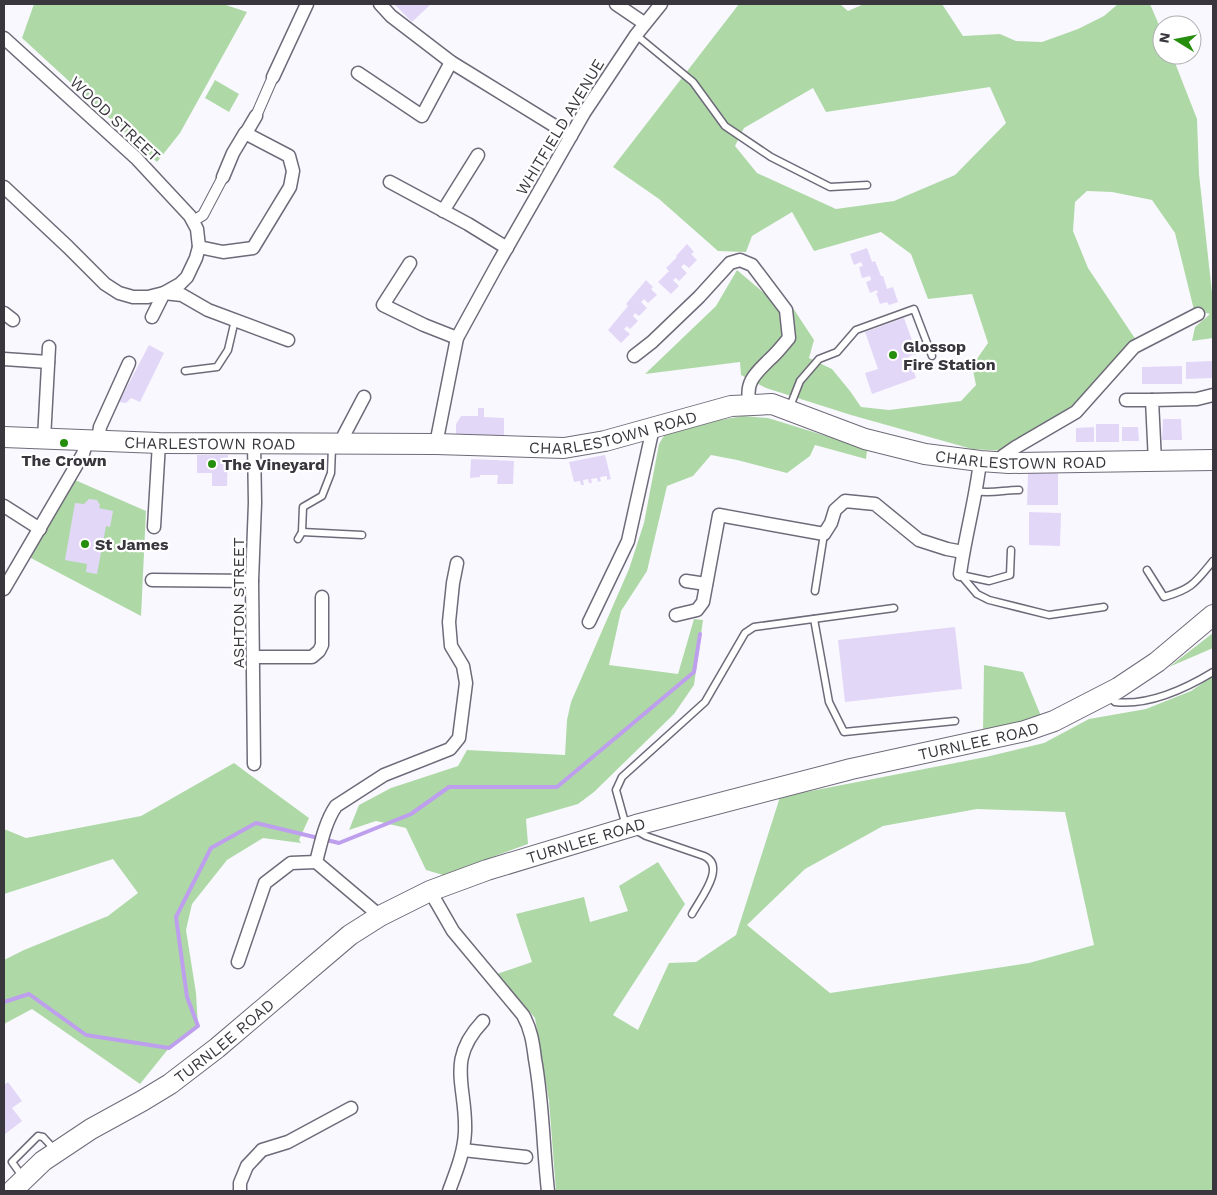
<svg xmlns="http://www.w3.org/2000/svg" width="1217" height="1195" font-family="'Work Sans',sans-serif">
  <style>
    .green { fill: #aed9a7; fill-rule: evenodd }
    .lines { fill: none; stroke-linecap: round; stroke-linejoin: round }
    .stream { stroke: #be9fed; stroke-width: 4 }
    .building { fill: #e3d7f8 }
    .service-casing { stroke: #6f6a79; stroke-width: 9 }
    .pedestrian-casing { stroke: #6f6a79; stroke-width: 12 }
    .minor-casing { stroke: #6f6a79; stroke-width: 15 }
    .primary-casing { stroke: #6f6a79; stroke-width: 22 }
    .service { stroke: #fff; stroke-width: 6 }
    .pedestrian { stroke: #fff; stroke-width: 10 }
    .minor { stroke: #fff; stroke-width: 12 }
    .primary { stroke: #fff; stroke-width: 20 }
    .poi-dot { fill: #258e0d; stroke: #fff; stroke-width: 2 }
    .labels { text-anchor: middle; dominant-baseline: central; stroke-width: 4.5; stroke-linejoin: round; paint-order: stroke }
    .street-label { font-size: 16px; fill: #39373d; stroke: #fff }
    .poi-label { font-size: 16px; font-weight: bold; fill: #39373d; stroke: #fff; text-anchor: start }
  </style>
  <rect width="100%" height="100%" fill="#faf8ff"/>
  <g class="green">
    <path d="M34,4H223L247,12L180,133L157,162L22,38Z"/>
    <path d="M739,4H840L848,11L864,4H942L963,36L1000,34L1016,41L1042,42L1078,29L1104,16L1118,4H1150L1162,32V55H1172L1197,119L1199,174L1213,302V338L1192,341L1195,327L1210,314L1194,310L1175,233L1152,200L1112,192L1087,191L1075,202L1073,231L1088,268L1136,340L1069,412L1004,451L972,449L851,415L766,388L741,375L740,362L645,374L716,306L737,270L770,298L793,308L814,340L809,358L832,369L850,391L861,407L889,410L961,401L976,385L972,366L988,343L972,294L928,299L911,254L881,232L814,251L792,212L752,236L746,252L718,251L659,199L613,167ZM990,87L1006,123L955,175L894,201L836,209L757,173L735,146L744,128L813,88L826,112Z"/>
    <path d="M215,80L239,94L229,112L205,98Z"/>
    <path d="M743,416L768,418L849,443L867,451L866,459L815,445L810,456L787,473L737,460L711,455L693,476L667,486L647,571L621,611L609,665L678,674L694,619L703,620L694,685L674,714L594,792L578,804L526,819L528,844L443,875L426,870L406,828L376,821L349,830L359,805L391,788L458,766L467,750L565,755L567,720L571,702L629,569L644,523L659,444L665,434L709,422Z"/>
    <path d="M75,480L146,511L141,616L29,557Z"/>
    <path d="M1213,633V648L1169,667Z"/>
    <path d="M984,665L1023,672L1041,716L983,731Z"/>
    <path d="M1213,676V1191H556L549,1101L535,1018L497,974L532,962L516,914L584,897L590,922L628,911L619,886L658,862L685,904L613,1015L638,1030L669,963L696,962L736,935L780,797L986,757L1044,743L1089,719L1146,709L1191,691ZM977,809L1065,812L1094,945L1029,963L830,993L747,925L805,869L883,826Z"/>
    <path d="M234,763L309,818L299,840L301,843L263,838L227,860L192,904L186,930L196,993L198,1026L169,1048L140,1084L32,1009L4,1024V960L24,950L108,916L138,893L113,859L4,894V829L26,838L141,816Z"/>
  </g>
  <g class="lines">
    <path class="stream" d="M4,1002L29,994L86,1035L169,1048L198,1026L187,997L176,917L211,848L256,823L339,843L411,814L449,787H557L694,672L700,634"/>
  </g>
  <g class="building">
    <path d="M394,4H431L412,22Z"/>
    <path d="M687,244L694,252L691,254L697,260L689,268L684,264L681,267L687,273L679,281L676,278L673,280L679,286L671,294L658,282L669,271L666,268L677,257L676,256Z"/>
    <path d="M867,248L872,262L875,261L881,276H883L887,289L893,287L898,302L889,305L887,302L880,304L876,293H878L877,290L870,293L866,282L871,280L870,276L862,278L859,267L863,266L861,262L854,265L850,254Z"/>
    <path d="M646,280L653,287L651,289L657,295L648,303L644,299L641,302L647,308L639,316L635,313L633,316L638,321L630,329L627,326L624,329L630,334L621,343L608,330L628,306L626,304Z"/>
    <path d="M904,318L917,354L909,356L916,378L872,394L865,373L878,369L865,332Z"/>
    <path d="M149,345L164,353L140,402L131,398L126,403L119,402Z"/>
    <path d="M1213,361V378L1186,379V362Z"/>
    <path d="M1182,366V384H1142V367Z"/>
    <path d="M478,408H484V417L504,418V436L456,435V424L461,416H478Z"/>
    <path d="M1163,419H1181L1182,440H1162Z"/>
    <rect x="1096" y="424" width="23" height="18"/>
    <path d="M1094,427V442H1076V428Z"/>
    <path d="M1122,427H1138L1139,441H1122Z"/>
    <path d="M197,455H228L227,486H212V473H197Z"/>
    <path d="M605,455L611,479L607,480V476L600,477L601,481L598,482L597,478L591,479L592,483H589L588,479L583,480L584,485H581L580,481L574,482L569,462Z"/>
    <path d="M471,459L514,461L513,484H497L498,475H480V477L470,478Z"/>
    <path d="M1028,473H1058V505H1027Z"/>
    <path d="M89,499L97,500L100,505L99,508L113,511L110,527L106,526L97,574L86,572L87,564L65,560L75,503L84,504Z"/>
    <path d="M1029,512L1061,513L1060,546L1029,545Z"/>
    <path d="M955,627L962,689L845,702L838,640Z"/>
    <path d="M8,1082L22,1101L12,1108L22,1121L4,1135V1085Z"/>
  </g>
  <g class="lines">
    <g class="service-casing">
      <g id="service">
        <path d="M636,35L693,82L725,126L771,157L830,187L867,185"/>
        <path d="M185,371L217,367L228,350L235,320"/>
        <path d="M789,409L800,381L819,359L837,352L856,330L914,309L932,356"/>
        <path d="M975,491C990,494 1004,490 1019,490"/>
        <path d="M302,532L362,535"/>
        <path d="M298,539L302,532L303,507L322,496L331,473L332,447"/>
        <path d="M1147,570L1164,597C1192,589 1195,583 1213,561"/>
        <path d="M960,574L977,594L989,600L1049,615L1104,607"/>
        <path d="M961,575L989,581L1010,575L1011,550"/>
        <path d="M815,591L824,534"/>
        <path d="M814,619L829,702L844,732L955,721"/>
        <path d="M1108,696L1115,702C1149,706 1185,689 1213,672"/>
        <path d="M626,826L616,790L622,777L705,702L745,633L754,627L894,608"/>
        <path d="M638,828L639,832L646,836L704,856C727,866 700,899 692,914"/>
        <path d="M22,1176L12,1162L38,1136L43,1137L55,1150"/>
      </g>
    </g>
    <g class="pedestrian-casing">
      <g id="pedestrian">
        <path d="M256,116L273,77"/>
        <path d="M193,221L203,215L223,177"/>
      </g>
    </g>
    <g class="minor-casing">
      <g id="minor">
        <path d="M380,4L391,16L451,62L571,136"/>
        <path d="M616,4L644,23"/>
        <path d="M4,38L136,158L190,216L197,229L199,247L196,258L187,277L180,284L164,293L152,317"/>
        <path d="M358,73L422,116L451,62"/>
        <path d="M273,77L307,4"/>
        <path d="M246,133L256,116"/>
        <path d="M390,182L468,224L507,248"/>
        <path d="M4,187L68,247L105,284L119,293L133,297H148L164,293L182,295L208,310L288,340"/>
        <path d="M443,211L478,155"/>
        <path d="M199,247L223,252L253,248L290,187L293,171L289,156L245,133L233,153L223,177"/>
        <path d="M410,263L383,305L424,325L457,338"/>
        <path d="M4,313L13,320"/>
        <path d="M634,356L652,342L699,297L730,263L740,260L752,265L786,310L789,338C783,345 777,353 770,359C756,373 744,382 750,404"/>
        <path d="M4,359L48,362"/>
        <path d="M1126,400H1152"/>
        <path d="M44,439L49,347"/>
        <path d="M98,440L100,427L129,363"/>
        <path d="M254,443L255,503L252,581L254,764"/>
        <path d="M344,444V435L364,397"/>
        <path d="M436,444L457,338L497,265L584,113L636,35L661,4"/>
        <path d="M1155,462L1152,400L1197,399L1213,395"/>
        <path d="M1000,463L1003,456L1016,447L1076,412L1134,347L1198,314"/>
        <path d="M4,506L40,529"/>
        <path d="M154,527L159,443"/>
        <path d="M960,574C965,536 976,499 980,461"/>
        <path d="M152,580L252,581"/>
        <path d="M686,581L706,584"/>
        <path d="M4,589L83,454L87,440"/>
        <path d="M676,615L697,610L703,602L719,515L824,534L831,523L835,510L845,501L875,504L919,540L947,549L963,552"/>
        <path d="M589,622L628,541L653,428"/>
        <path d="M254,657H312L319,651L322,645V597"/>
        <path d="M430,891L453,931L523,1015C531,1029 533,1043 535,1059C543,1103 543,1147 548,1191"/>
        <path d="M380,916L316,862C321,843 325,822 336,806L384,775L450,749L459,738L466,683L463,666L451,646L449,622L453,583L457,563"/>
        <path d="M238,962L265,883L291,863L316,862"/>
        <path d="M463,1150L526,1157"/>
        <path d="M240,1191V1183L247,1166L262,1150L288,1142L351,1108"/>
        <path d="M449,1191C456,1172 464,1153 465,1132C467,1086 445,1061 483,1021"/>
      </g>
    </g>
    <g class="primary-casing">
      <g id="primary">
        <path id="s1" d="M4,437L159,443L436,444L564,448L605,441L731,406L772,404L865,439L925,454L980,461L1009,463L1213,460"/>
        <path id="s2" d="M12,1191L43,1161L91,1129L142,1101L170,1084L217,1048L350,935L380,916L430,891L487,870L636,825L851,769L1025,731L1054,721L1118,688L1157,662L1213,615"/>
      </g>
    </g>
    <use href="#service" class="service"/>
    <use href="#pedestrian" class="pedestrian"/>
    <use href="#minor" class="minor"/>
    <use href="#primary" class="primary"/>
  </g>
  <g class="poi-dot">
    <circle cx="893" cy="355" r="5"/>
    <circle cx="64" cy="443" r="5"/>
    <circle cx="212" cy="464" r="5"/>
    <circle cx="85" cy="544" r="5"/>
  </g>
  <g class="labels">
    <g class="street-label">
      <text transform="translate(115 119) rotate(43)">WOOD STREET</text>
      <text transform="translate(560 127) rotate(-59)">WHITFIELD AVENUE</text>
      <text stroke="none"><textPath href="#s1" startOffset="611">CHARLESTOWN ROAD</textPath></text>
      <text stroke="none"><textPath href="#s1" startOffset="206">CHARLESTOWN ROAD</textPath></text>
      <text stroke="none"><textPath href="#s1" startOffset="1031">CHARLESTOWN ROAD</textPath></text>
      <text transform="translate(238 603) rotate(-90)">ASHTON STREET</text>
      <text stroke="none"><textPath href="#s2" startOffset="1086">TURNLEE ROAD</textPath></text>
      <text stroke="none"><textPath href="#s2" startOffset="681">TURNLEE ROAD</textPath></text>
      <text stroke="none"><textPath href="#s2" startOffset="261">TURNLEE ROAD</textPath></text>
    </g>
    <g class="poi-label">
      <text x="903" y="346">Glossop<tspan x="903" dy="18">Fire Station</tspan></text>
      <text x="64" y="460" text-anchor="middle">The Crown</text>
      <text x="222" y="464">The Vineyard</text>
      <text x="95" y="544">St James</text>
    </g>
  </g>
  <rect width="1217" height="1195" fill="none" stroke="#39373d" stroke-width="10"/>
  <g transform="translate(1177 40) rotate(280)"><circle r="24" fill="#ffffff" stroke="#b0afb1"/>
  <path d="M0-4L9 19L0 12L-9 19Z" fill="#258e0d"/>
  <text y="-8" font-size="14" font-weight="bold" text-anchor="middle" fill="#39373d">N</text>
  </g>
</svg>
